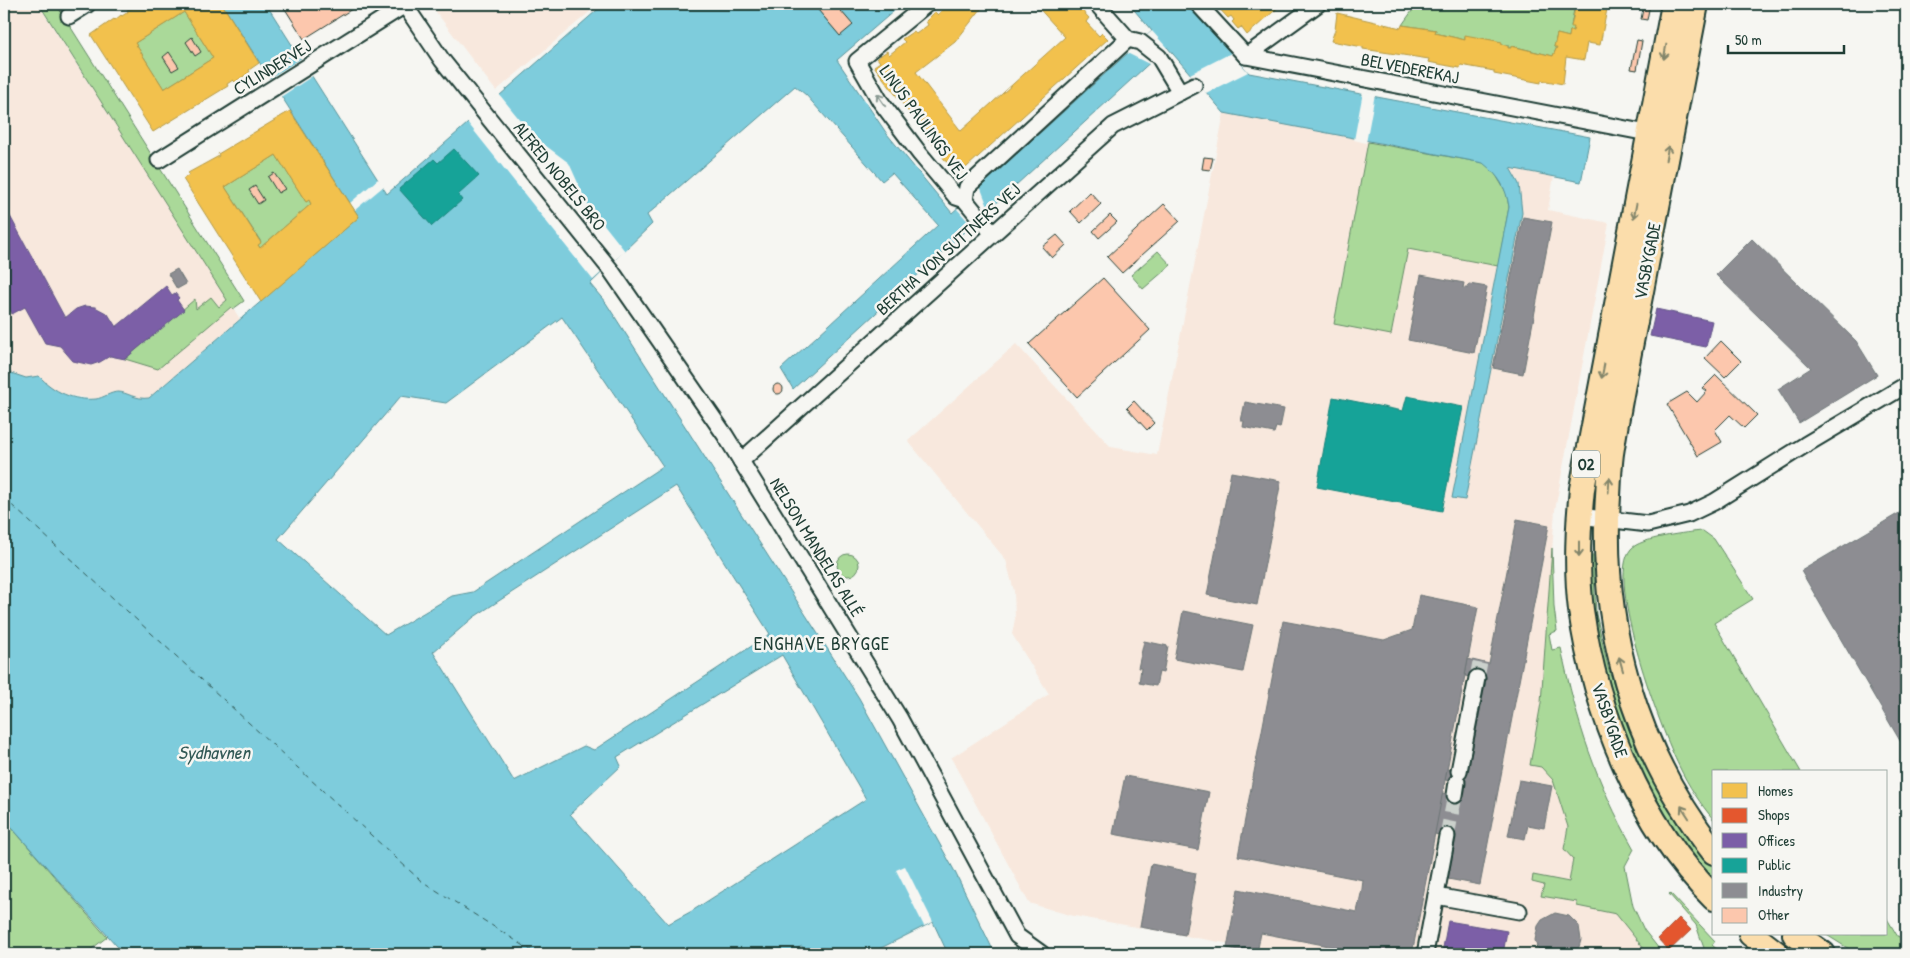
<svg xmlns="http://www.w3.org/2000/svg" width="1910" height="958" font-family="'Patrick Hand',sans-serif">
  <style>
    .built { fill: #f8e8dd }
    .green { fill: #aad999; stroke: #648b66 }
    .water { fill: #7eccdc; stroke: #589399; fill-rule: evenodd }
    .pier { fill: #f6f6f2 }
    .homes { fill: #f2c14e; stroke: #b39946; fill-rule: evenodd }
    .shops { fill: #e4572e; stroke: #a94f30 }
    .offices { fill: #7b5ea7; stroke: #5f5484 }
    .public { fill: #17a398; stroke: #19847a }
    .industry { fill: #8d8d92; stroke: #6c7576 }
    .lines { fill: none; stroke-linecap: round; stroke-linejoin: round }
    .ferry { stroke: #325a56; stroke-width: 1; stroke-dasharray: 6 5; stroke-linecap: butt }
    .building { fill: #fcc7ad; stroke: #1f3d34 }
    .minor-tunnel { stroke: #cbd1cc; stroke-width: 15; stroke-dasharray: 15 8; stroke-linecap: butt }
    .minor-casing { stroke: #1f3d34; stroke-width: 19 }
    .primary-casing { stroke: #1f3d34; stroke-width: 28 }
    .minor { stroke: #f6f6f2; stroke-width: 15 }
    .primary { stroke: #fbddab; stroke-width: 24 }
    .oneway { stroke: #82856a }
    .oneway2 { stroke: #8a9a93 }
    .labels { text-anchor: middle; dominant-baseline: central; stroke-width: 5; stroke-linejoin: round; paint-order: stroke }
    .shield { fill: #f6f6f2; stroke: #60746d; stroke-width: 1 }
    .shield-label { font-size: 16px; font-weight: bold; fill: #1f3d34 }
    .street-label { font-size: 18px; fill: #1f3d34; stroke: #f6f6f2 }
    .neighbourhood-label { font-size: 19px; letter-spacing: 1px; fill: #1f3d34; stroke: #f6f6f2 }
    .water-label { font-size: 19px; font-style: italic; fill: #325a56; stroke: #f6f6f2 }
  </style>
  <rect width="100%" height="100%" fill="#f6f6f2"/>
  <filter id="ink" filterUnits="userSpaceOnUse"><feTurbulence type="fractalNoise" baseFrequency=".02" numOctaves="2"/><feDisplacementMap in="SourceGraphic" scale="10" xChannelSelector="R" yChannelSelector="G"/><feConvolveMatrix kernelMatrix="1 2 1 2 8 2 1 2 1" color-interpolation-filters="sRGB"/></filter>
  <g filter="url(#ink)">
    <g class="built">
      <path d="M4,4H38L240,319L149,398H133L119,392L95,399L65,395L49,387L39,377L26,378L8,372L4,363Z"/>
      <path d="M430,4H599L496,91Z"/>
      <path d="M1224,113L1554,176L1548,210L1609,223L1555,510L1541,703L1551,772L1575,843L1610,906L1648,954H1287L1069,915L1029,903L951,758L1049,694L1012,634L1015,619L1014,591L1006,560L908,441L1016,344L1111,447L1157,455Z"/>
    </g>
    <g class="green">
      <path d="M39,4H56L244,301L233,309L231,307L158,369L125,359L195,299L196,309L211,297L219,307L227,300Z"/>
      <path d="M1417,4H1578H1575L1571,26L1574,27L1573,31H1570L1569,37L1557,34L1554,47H1557L1553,56L1512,46L1511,48H1508V45L1501,44V42L1465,36V40L1435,33L1436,30L1402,25Z"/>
      <path d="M184,12L213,58L164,89L135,43Z"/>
      <path d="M1368,142L1484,163L1494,172L1506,192L1509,207L1498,266L1408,249L1391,335L1334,324Z"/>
      <path d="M276,155L306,202L309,200L311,204L260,248L258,245L261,242L225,187Z"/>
      <path d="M1158,251L1171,265L1143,289L1131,275Z"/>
      <path d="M1703,531L1714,539L1753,599L1714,623L1801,772H1714V820C1701,805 1688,785 1679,766C1662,732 1604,580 1631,549C1640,538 1688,532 1703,531Z"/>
      <path d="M1552,548L1554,607L1557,631L1549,634L1552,650L1561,648C1577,724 1595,780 1634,849L1625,866L1633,906L1644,930L1663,954H1648L1616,914L1577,906V902L1541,896L1544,885L1532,882L1533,875L1569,882L1573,859L1564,849L1568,827L1553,780L1541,767L1530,765L1541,703Z"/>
      <circle cx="848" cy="565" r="11"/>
      <path d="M1588,555H1593L1596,614L1608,667L1616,691L1638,744L1714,867V887L1654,804L1622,735L1594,634Z"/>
      <path d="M4,819L107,937L85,954H4Z"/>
      <path d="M1670,893L1715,941L1712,945L1720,952L1723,949L1729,954H1706L1696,925L1669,894Z"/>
      <path d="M1886,917L1898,937L1906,932V954H1857L1825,934H1886Z"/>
    </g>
    <path class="water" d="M222,4H266L387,194L604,4H902L837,60L887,134L952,213L1152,31L1129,4H1187L1249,73L1590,137L1581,182L1510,168L1519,184L1522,213L1465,500L1452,498L1509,207C1506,187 1499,176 1483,163L1224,113L1167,47L793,389L781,369L938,225L892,173L882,181L806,95L795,86L647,215L652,224L590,284L606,303L859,698L954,870L995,954H948L933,922L869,954H806L802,946L787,954H124L4,819V363L8,372L26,378L39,376C54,392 73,401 96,399C103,398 111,392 118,392C127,392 135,400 149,398L359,217ZM562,317L663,466L473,592L452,596L386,635L278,539L401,396L446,403ZM676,486L770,634L594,750L584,746L514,781L433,652L474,617ZM782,655L866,799L692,911L668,924L570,814L621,766L617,757Z"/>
    <g class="pier">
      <path d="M1152,31L1168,49L1151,65L1127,53Z"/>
      <path d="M1231,53L1248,72L1206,93L1190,74Z"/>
      <path d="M303,57L314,75L279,98L267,80Z"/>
      <path d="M1363,92L1375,94L1366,143L1354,140Z"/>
      <path d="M499,94L534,137L569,163L587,203L625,251L593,280L467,122Z"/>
      <path d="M378,179L384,186L355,210L350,203Z"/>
      <path d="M980,186L990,212L973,227L957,209Z"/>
      <path d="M905,866L933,922L924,926L896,870Z"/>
    </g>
    <g class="homes">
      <path d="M141,4H222L259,63L249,70L250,72L235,82L233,80L227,84L228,86L153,132L91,35L114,19L115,20L121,15L122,16L128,12L127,10ZM184,12L213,58L164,89L135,43Z"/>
      <path d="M947,4H985L955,42L916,72L961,131L1065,37L1035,4H1076L1089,18L1086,22L1099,36L1102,33L1108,39L957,176L874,66L880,62L877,58L887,51L889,55L905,42L902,39L914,31L916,34L928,25L926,21L935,12L938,15Z"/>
      <path d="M1215,4H1282L1247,35L1241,27L1238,29L1232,22L1234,20L1231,16L1228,18Z"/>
      <path d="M1576,4H1608L1600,45L1587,43L1584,60L1566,57L1563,84L1541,80V83L1494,74V71L1461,65L1460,68L1428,62L1429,59L1363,49V47L1331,41L1335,30L1337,13L1401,28L1402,25L1436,30L1435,33L1465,40V35L1502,42L1501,44L1508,46V48H1511V46L1553,56L1557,47H1554L1557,34L1569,37L1570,31H1573L1574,27H1571Z"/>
      <path d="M290,111L359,217L261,302L183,179L189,175L188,173L219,156L218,154ZM276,155L306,202L309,200L311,204L260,248L258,245L261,243L225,187Z"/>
    </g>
    <path class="shops" d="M1679,918L1691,930L1669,951L1658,939Z"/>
    <g class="offices">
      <path d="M4,205L65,318L76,309L85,306L95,307L108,314L116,327L166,286L172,295L175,293L179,298L177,300L184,310L125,359L110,356L100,362L91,365L73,361L60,346L45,343L25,307L12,314L4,298Z"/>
      <path d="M1656,309L1712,321L1706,347L1650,336Z"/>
      <path d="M1448,921L1507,931L1503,954L1442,953Z"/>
    </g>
    <g class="public">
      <path d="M454,149L479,176L458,195L462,200L432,226L399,189L434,159L438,163Z"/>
      <path d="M1407,396L1463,407L1442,511L1317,487L1333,397L1403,411Z"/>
    </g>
    <g class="industry">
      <path d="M1523,217L1552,222L1523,374L1493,368Z"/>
      <path d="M1752,239L1856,341L1877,375L1799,423L1778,389L1811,368L1716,275Z"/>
      <path d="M177,269L186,284L177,289L168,274Z"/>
      <path d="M1421,275L1464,283L1463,288H1468L1469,284L1487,287L1474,353L1408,340Z"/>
      <path d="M1245,402L1284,409L1280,428L1276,427L1274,433L1243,427L1244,421H1241Z"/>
      <path d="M1231,472L1281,481L1257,605L1207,595Z"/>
      <path d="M1906,509V751L1801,571Z"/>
      <path d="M1517,519L1549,525L1480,885L1448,879L1456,838L1434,834L1442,793L1464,797L1466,784L1445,780L1447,769L1468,773L1473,746L1486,680L1465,676L1468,659L1489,664Z"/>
      <path d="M1419,595L1478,607L1412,954H1349L1350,950L1261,933L1257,953L1227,948L1238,889L1357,912L1362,889L1363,880L1238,856L1283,621L1384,640L1412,630Z"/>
      <path d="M1183,611L1253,625L1243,672L1174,659Z"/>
      <path d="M1144,641L1168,646L1163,673L1159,672L1156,686L1139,683L1141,668H1138Z"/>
      <path d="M1125,776L1209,792L1198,850L1113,834Z"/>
      <path d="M1519,780L1552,786L1544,828L1528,825L1525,839L1508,836Z"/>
      <path d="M1151,864L1196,873L1185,935L1140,927Z"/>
      <path d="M1555,913L1569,916L1579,926L1581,940L1579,947L1572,954H1544L1537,947L1535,940L1538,926L1542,920Z"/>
    </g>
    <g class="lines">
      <path class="ferry" d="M4,498L420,880L537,954"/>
    </g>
    <g class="building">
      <path d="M282,4H360L304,39Z"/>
      <path d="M813,4H835L853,25L840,36Z"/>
      <path d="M1644,4H1650L1647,20L1641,19Z"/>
      <path d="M192,37L201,52L195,56L186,42Z"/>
      <path d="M1637,40L1642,41L1637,70L1631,69Z"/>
      <path d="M169,52L179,67L172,71L163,57Z"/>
      <path d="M1204,157L1213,158L1210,170L1202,169Z"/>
      <path d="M274,173L285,189L278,193L268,177Z"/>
      <path d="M255,186L264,200L258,204L249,190Z"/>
      <path d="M1090,192L1101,204L1081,223L1070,211Z"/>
      <path d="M1164,204L1180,221L1122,273L1107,257Z"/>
      <path d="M1110,215L1117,222L1099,238L1093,231Z"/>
      <path d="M1057,235L1066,245L1052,258L1042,247Z"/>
      <path d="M1103,278L1150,330L1077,397L1029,344Z"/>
      <path d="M1721,341L1741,361L1725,377L1705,358Z"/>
      <path d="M1716,375L1757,415L1744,428L1730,415L1715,430L1722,442L1698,456L1667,404L1687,392L1697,402L1707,391L1703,388Z"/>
      <circle cx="778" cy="389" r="5"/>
      <path d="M1134,401L1154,423L1147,430L1127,408Z"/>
    </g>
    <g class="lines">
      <g class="minor-tunnel">
        <path d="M1477,678L1480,662"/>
        <path d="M1447,836L1455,795"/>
      </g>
      <g class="minor-casing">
        <g id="minor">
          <path d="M404,4L442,60L610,269L725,435L900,719L1017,936L1042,954"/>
          <path d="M927,4L857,61L880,101L920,154L956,197L965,200L993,234"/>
          <path d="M1097,4L1128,39L1140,42L1159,57L1180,92"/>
          <path d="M1198,4L1246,56L1637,131"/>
          <path d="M69,16L88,4"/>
          <path d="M1246,56L1318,4"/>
          <path d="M159,160L405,5"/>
          <path d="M965,200L967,187L1128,39"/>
          <path d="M741,461L1113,126L1194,85"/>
          <path d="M1579,516L1648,524L1689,514L1714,502L1805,445L1906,385"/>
          <path d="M1459,771L1477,678"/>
          <path d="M1455,795L1457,782"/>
          <path d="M1436,896L1519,911"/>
          <path d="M1425,954L1447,836"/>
        </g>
      </g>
      <g class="primary-casing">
        <g id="primary">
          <path d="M1674,4L1582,489C1578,528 1576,570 1581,610C1595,711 1640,825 1714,898"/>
          <path d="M1696,4C1678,99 1659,195 1641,291C1631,343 1620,395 1612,447C1609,463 1609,480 1608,496C1600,626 1633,748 1714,852"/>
          <path d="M1751,934L1777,954"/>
          <path d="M1795,934L1823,954"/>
        </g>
      </g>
      <use href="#minor" class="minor"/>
      <use href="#primary" class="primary"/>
    </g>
    <defs><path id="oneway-shaft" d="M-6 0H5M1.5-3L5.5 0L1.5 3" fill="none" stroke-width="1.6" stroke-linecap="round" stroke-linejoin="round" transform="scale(1.25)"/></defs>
    <g class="oneway">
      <use href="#oneway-shaft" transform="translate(1665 52) rotate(100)"/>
      <use href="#oneway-shaft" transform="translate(1667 153) rotate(-79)"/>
      <use href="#oneway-shaft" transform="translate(1635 211) rotate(101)"/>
      <use href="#oneway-shaft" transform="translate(1603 371) rotate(101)"/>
      <use href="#oneway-shaft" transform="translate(1609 485) rotate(-86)"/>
      <use href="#oneway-shaft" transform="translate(1579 549) rotate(90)"/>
      <use href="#oneway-shaft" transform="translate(1621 664) rotate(-106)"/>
      <use href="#oneway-shaft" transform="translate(1685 812) rotate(-123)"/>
    </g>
    <use class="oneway2" href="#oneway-shaft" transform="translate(881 100) rotate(-124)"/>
  </g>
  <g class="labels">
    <rect class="shield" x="1572" y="450.5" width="28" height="27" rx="4"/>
    <g class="shield-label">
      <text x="1586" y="464">O2</text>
    </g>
    <g class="street-label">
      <text transform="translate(272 67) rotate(-32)">CYLINDERVEJ</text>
      <text transform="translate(1410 68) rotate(11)">BELVEDEREKAJ</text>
      <text transform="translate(924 122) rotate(54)">LINUS PAULINGS VEJ</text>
      <text transform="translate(560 176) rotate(51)">ALFRED NOBELS BRO</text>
      <text transform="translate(948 249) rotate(-42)">BERTHA VON SUTTNERS VEJ</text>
      <text transform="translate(1647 261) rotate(-79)">VASBYGADE</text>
      <text transform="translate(817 547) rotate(58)">NELSON MANDELAS ALLÉ</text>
      <text transform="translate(1610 720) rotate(71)">VASBYGADE</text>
    </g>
    <g class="neighbourhood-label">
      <text x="822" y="643">ENGHAVE BRYGGE</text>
    </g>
    <g class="water-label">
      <text x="214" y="752">Sydhavnen</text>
    </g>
  </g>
  <rect width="1910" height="958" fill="none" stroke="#f6f6f2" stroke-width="20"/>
  <rect x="10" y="10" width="1890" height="938" fill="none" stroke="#1f3d34" stroke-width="2" filter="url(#ink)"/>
  <rect x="1712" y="770" width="175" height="165" fill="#f6f6f2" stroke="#a0aca6"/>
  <rect x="1722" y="783" width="25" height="15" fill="#f2c14e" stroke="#a0aca6"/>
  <text x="1758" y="796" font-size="15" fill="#1f3d34">Homes</text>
  <rect x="1722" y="808" width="25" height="15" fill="#e4572e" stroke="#a0aca6"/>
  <text x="1758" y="820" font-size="15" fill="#1f3d34">Shops</text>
  <rect x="1722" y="833" width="25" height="15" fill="#7b5ea7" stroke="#a0aca6"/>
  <text x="1758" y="846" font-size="15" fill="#1f3d34">Offices</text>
  <rect x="1722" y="858" width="25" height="15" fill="#17a398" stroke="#a0aca6"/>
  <text x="1758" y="870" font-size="15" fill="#1f3d34">Public</text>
  <rect x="1722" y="883" width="25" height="15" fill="#8d8d92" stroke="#a0aca6"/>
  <text x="1758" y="896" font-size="15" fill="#1f3d34">Industry</text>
  <rect x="1722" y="908" width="25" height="15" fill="#fcc7ad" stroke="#a0aca6"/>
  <text x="1758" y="920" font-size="15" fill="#1f3d34">Other</text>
  <path d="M1728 45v8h116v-8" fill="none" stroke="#1f3d34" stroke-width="2.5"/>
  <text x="1735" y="45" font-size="15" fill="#1f3d34" stroke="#f6f6f2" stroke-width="4" paint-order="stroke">50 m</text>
</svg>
